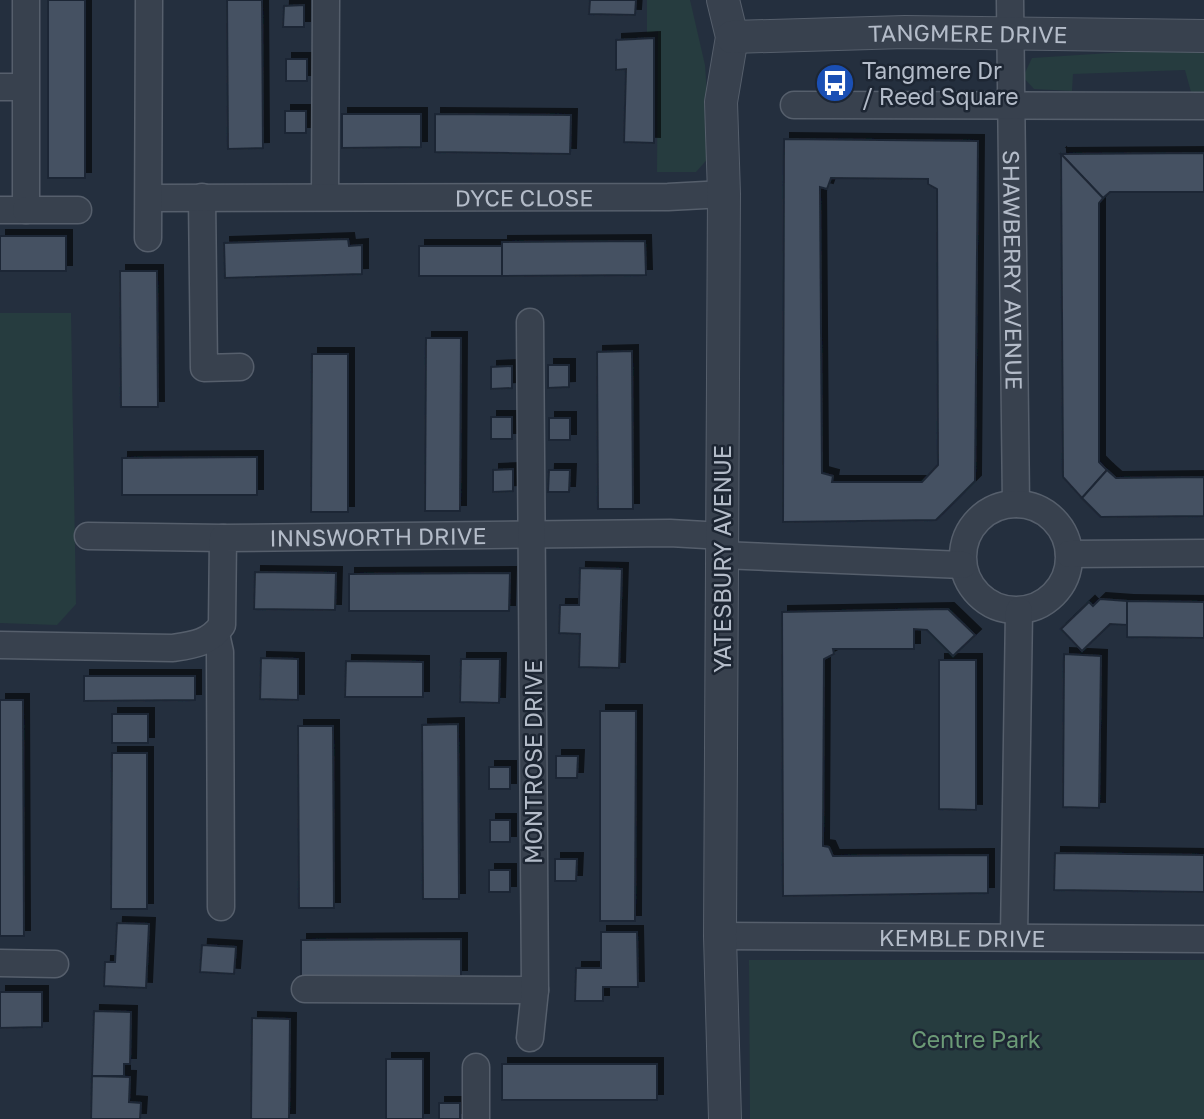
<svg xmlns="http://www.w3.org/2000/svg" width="1204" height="1119" font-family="'Golos Text',sans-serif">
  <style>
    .green { fill: #263c3f }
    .building { fill: #455162; stroke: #1f2835; stroke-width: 2; fill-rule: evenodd; filter: url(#shadow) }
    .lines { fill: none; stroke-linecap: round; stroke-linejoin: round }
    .minor-casing { stroke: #565f6c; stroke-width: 29 }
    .tertiary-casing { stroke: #565f6c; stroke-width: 34 }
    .minor { stroke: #38414e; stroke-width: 26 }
    .tertiary { stroke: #38414e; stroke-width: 32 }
    .labels { text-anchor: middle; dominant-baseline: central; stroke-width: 5; stroke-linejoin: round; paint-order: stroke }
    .street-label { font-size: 23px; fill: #b4bcc9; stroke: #1d2633 }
    .poi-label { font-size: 23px; fill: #b4bcc9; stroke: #1d2633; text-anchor: start }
    .park-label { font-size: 23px; fill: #6b9a76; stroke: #1d2633 }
  </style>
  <defs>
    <filter id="shadow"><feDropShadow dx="6" dy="-6" stdDeviation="0" flood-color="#0009"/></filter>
  </defs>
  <rect width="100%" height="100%" fill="#242f3e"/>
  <g class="green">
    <path d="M647,0H690L705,65L711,155L696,172H657L658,31L647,33Z"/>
    <path d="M1204,47V92H1191L1185,70L1073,74L1072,91L1034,89L1023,77L1032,58Z"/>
    <path d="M0,313H71L76,604L57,625L0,623Z"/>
    <path d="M749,960H1204V1119H750Z"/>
  </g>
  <g class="building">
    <rect x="48" y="0" width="37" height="178"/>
    <path d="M227,0H262L263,148L228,149Z"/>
    <path d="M590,0H636L635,15L589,14Z"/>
    <path d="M304,5V27H283L284,6Z"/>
    <path d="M654,38V143L624,142L626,69L616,70V40Z"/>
    <rect x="286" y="59" width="21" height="22"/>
    <rect x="285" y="111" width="21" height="22"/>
    <path d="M342,114H421V147L342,148Z"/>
    <path d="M435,114L571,115L570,154L435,152Z"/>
    <path d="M784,139L978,141L975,481L936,520L783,522ZM831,178L928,179V184L937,189L938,465L922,482H832L833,476L822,473L820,187L827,189Z"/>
    <path d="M1204,153V192H1110L1103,198L1061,154Z"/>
    <path d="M1061,154L1103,198L1099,203V462L1107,470L1082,498L1063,477Z"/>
    <rect x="0" y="236" width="66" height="35"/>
    <path d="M348,239L349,246L362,245V274L225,278L224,243Z"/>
    <path d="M645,241L646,275L502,276V242Z"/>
    <rect x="419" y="246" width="83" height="30"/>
    <path d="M120,271H157L158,407H121Z"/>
    <path d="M426,338H461L460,511H425Z"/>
    <path d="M632,351L633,509H598L597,352Z"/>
    <path d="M312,354H348V512H311Z"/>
    <path d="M548,365H569V387L548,388Z"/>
    <path d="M512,366V388L491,389V367Z"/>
    <rect x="491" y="417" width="21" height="22"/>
    <rect x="549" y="418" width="21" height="22"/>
    <path d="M257,457V495H122V458Z"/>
    <path d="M513,469V491L493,492V470Z"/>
    <path d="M549,470H570L569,492H548Z"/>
    <path d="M1107,470L1116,478L1204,477V516L1101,517L1082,498Z"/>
    <path d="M580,568L622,569L619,668L579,667L580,634L559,633L560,605H579Z"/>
    <path d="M255,572L336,573L335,610L254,609Z"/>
    <path d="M510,573L509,611H349V574Z"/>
    <path d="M1100,599L1127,601V625L1110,624L1082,651L1061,629L1089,602L1093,606Z"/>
    <path d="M1127,601L1204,602V638L1127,637Z"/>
    <path d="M948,609L975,635L953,656L927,630L914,629V649H833L834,654L824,659L823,846L829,847L833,856L988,855V893L783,896L782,612Z"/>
    <path d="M1064,654L1101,656L1099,808L1063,807Z"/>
    <path d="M261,658L298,659V700L260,699Z"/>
    <path d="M461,659H500L499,703L460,702Z"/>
    <path d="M939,660H976V810L939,809Z"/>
    <path d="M346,661L423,662V697H345Z"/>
    <path d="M84,676H195V700L84,701Z"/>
    <path d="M0,700H23L24,936H0Z"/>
    <path d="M600,711H636L635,921H600Z"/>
    <rect x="112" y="714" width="36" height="29"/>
    <path d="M458,724L459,899H423L422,725Z"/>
    <path d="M298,726H333L334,908H299Z"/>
    <path d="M112,753H147V909H111Z"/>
    <path d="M556,756H578L577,778H556Z"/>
    <rect x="489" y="767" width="21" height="22"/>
    <rect x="490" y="820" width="20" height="22"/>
    <path d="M1055,853L1204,855V892L1054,890Z"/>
    <path d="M555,859H577L576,881H555Z"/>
    <rect x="489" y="870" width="21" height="22"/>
    <path d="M117,923L149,924L146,988L104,986L105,962H115Z"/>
    <path d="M601,932H637L638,987H603V1001H575L576,968H601Z"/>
    <path d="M461,939V976L301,977V940Z"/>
    <path d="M202,945L236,947L234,974L200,972Z"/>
    <path d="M0,992H42V1027L0,1028Z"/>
    <path d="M94,1011L131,1012L130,1064H124V1076H92Z"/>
    <path d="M252,1018L290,1019L289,1119H251Z"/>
    <rect x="386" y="1059" width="37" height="60"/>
    <rect x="502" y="1064" width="155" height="36"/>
    <path d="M92,1076L130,1077L129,1102L141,1103L140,1119H91Z"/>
    <rect x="439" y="1103" width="21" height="16"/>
  </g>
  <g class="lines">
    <g class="minor-casing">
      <g id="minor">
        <path id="s1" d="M1010,0L1016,504"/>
        <path d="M0,87H25"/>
        <path d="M794,105L1204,106"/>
        <path d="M202,197L204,368L240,367"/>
        <path d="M325,197L326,0"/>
        <path id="s2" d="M150,198L668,197L724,194"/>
        <path d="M0,210H26V0"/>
        <path d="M26,210H78"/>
        <path d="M148,238L149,0"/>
        <circle cx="1016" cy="557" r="53"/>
        <path d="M88,536L223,538"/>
        <path d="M1069,554L1204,553"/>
        <path d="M722,555L963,565"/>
        <path d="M216,634L220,652L221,907"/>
        <path id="s3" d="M0,645L173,648C193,645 210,643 222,625L223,538L670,533L723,536"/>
        <path id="s4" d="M720,936L1204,939"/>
        <path d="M1014,937L1019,611"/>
        <path d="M0,963L55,964"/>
        <path d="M305,989L535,990"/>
        <path d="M530,1038L535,990L530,322"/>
        <path d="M476,1067V1119"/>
      </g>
    </g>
    <g class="tertiary-casing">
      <g id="tertiary">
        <path d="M723,0L732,37L721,102L724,194L720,936L725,1119"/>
        <path id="s5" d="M732,37L905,32L1204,36"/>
      </g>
    </g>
    <use href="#minor" class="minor"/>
    <use href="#tertiary" class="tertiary"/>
  </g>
  <defs>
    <g id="bus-disc" transform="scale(2.0125)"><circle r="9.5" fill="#1a4fb4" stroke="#1d2633"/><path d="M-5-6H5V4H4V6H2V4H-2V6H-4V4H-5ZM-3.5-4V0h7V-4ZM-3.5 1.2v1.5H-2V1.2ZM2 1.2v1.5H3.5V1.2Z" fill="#fff"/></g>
  </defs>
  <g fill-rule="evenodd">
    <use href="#bus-disc" x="835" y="83"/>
  </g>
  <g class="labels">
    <g class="street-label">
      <text stroke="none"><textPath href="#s5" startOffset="236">TANGMERE DRIVE</textPath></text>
      <text stroke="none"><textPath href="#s2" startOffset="374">DYCE CLOSE</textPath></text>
      <text stroke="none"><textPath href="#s1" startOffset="270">SHAWBERRY AVENUE</textPath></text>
      <text stroke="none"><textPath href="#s3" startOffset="471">INNSWORTH DRIVE</textPath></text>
      <text transform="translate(722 559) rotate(-90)">YATESBURY AVENUE</text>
      <text transform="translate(533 762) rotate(-90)">MONTROSE DRIVE</text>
      <text stroke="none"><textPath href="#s4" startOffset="242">KEMBLE DRIVE</textPath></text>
    </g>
    <g class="poi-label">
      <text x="862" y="70">Tangmere Dr<tspan x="862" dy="26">/ Reed Square</tspan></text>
    </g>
    <g class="park-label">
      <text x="976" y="1039">Centre Park</text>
    </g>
  </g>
</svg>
